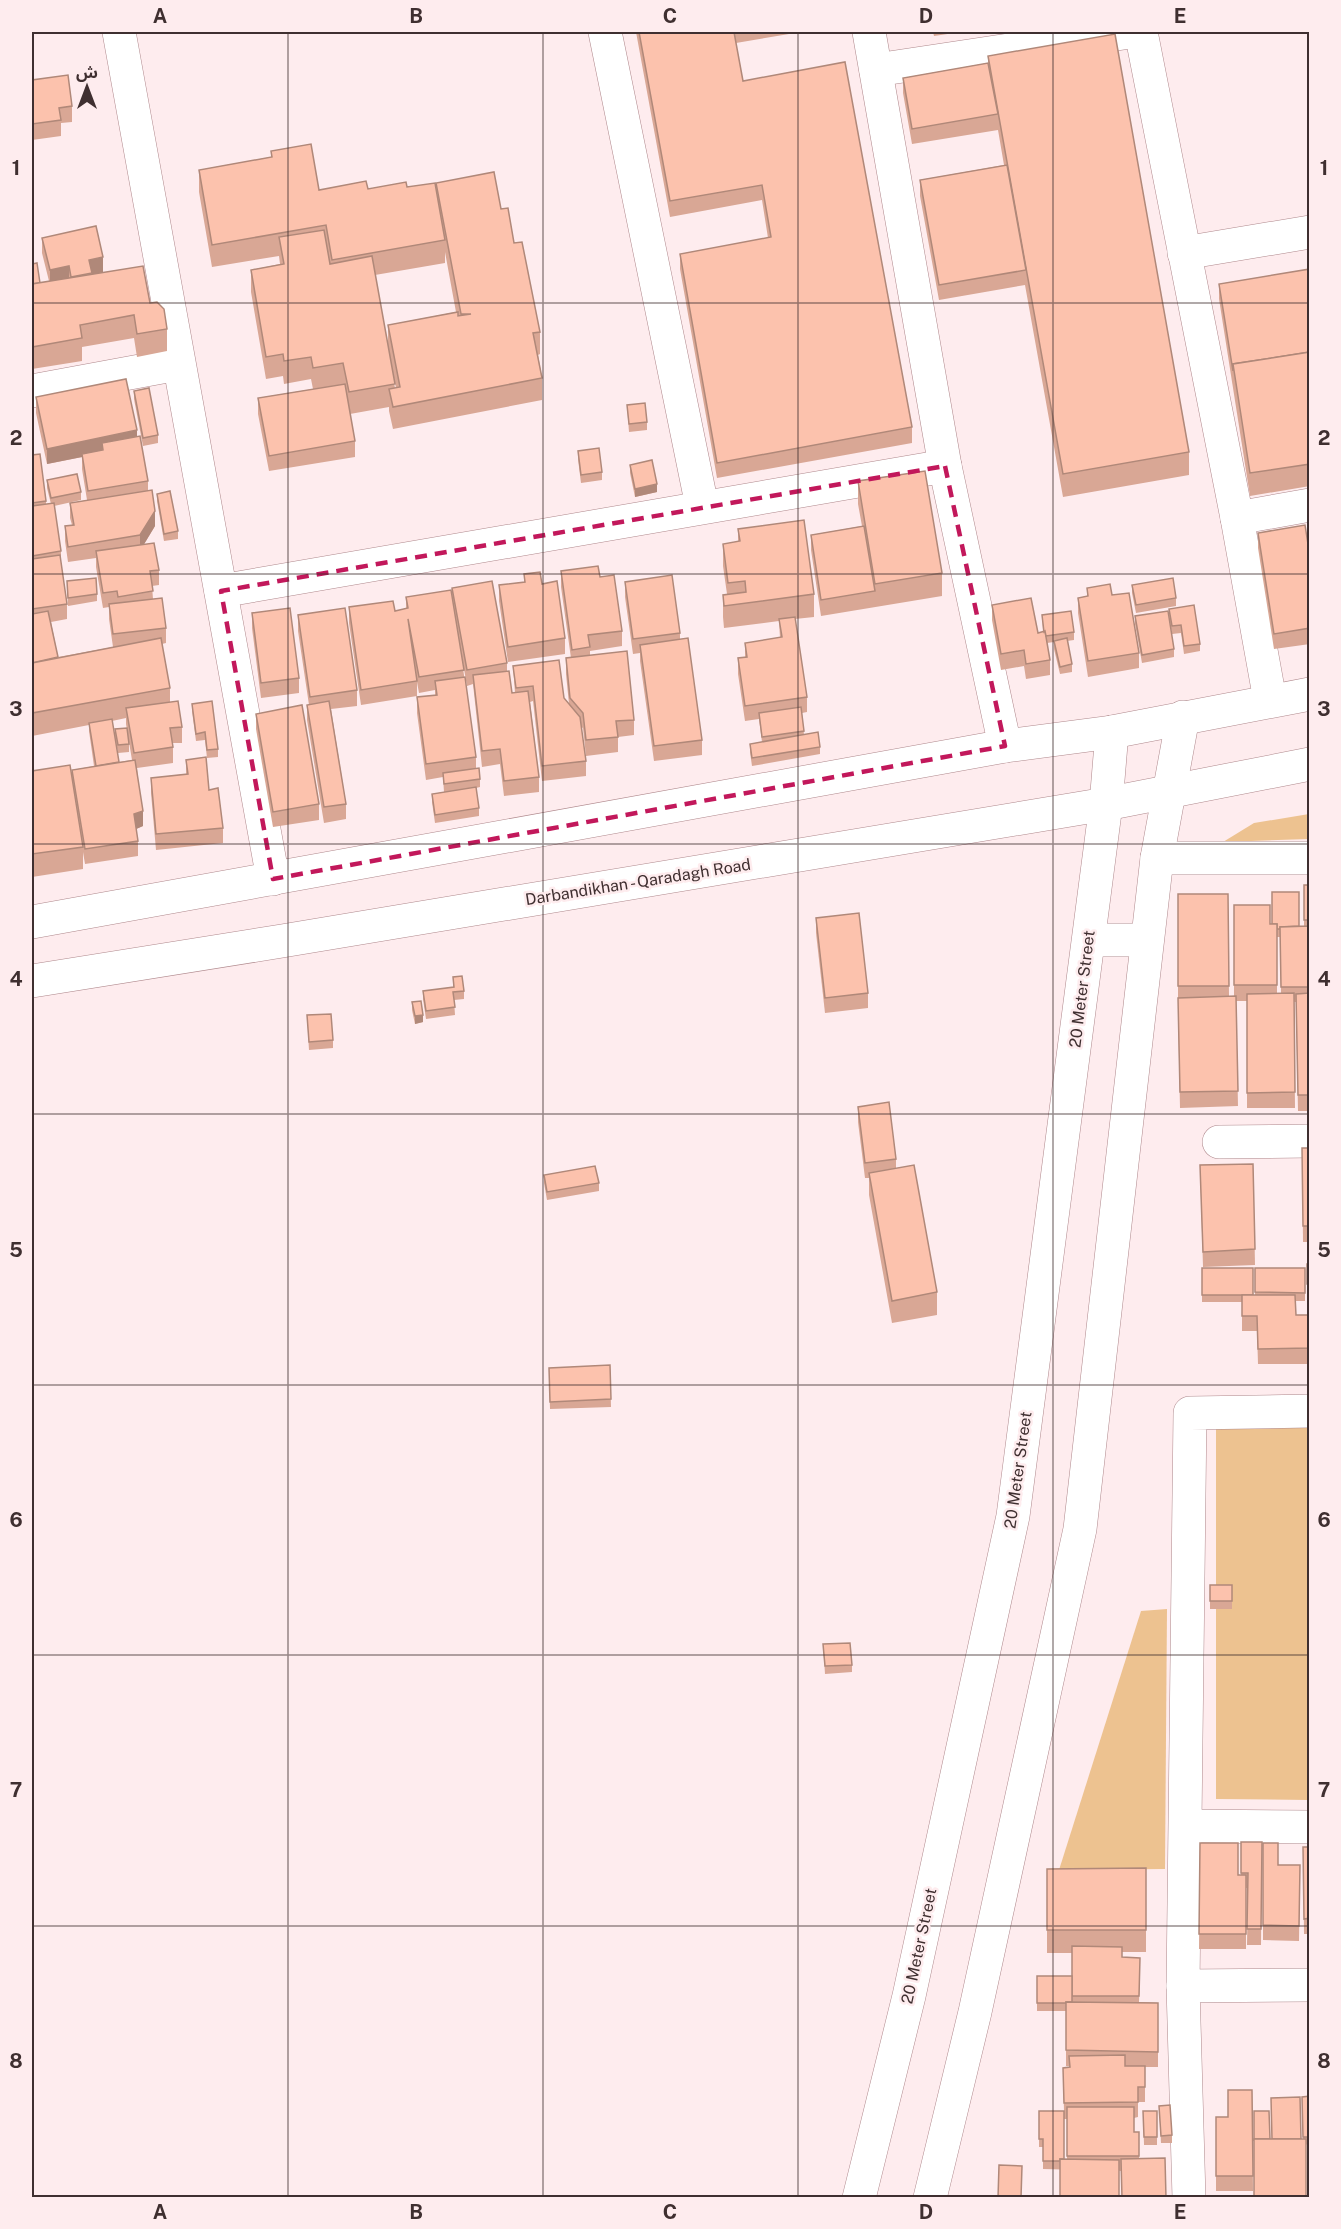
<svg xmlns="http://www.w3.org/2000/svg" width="1341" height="2229" font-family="'Public Sans','Noto Sans Arabic',sans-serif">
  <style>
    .green { fill: #edc290 }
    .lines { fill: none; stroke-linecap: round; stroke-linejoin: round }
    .street-casing { stroke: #af888c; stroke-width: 34 }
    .primary-casing { stroke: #af888c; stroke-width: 34 }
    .street { stroke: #fff; stroke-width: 33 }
    .primary { stroke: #fff; stroke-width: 33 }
    .wall { fill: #d9a795; fill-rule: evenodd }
    .shaded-wall { fill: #b08879 }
    .building { fill: #fcc2ad; stroke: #b08879; stroke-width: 1.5 }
    .marked { fill: none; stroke: #c2185b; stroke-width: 4.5; stroke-dasharray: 12 8; stroke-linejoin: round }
    .grid { fill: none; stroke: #3f2f30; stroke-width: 1.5; stroke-opacity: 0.55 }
    .labels { text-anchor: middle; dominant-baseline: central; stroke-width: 5; stroke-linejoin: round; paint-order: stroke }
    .street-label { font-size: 16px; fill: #3f2f30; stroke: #feecee }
    .neatline { fill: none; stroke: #3f2f30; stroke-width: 2 }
    .grid-label { font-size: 20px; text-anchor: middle; font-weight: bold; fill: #3f2f30 }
  </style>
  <rect width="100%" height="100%" fill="#feecee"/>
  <g class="green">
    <path d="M1309,814V839L1223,842L1254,823Z"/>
    <path d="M1309,1427V1800L1216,1799V1428Z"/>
    <path d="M1167,1609L1165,1869L1059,1870L1141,1611Z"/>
  </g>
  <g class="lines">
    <g class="street-casing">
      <g id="street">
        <path d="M119,32L273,879"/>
        <path d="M605,32L702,506"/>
        <path d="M869,32L945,466L1005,746"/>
        <path d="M1141,32L1237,518L1270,700"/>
        <path d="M876,70L1130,32"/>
        <path d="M1184,253L1310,232"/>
        <path d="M32,391L178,364"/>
        <path d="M1237,518L1310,505"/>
        <path d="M221,591L945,466"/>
        <path d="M1157,858H1310"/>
        <path d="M1219,1142L1310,1141"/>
        <path d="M1186,1826L1310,1827"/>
        <path d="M1183,1986L1310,1985"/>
        <path d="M1189,2198L1183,1986L1190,1413L1310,1411"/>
      </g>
    </g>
    <g class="primary-casing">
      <g id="primary">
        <path d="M32,922L1005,746L1112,732L1310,694"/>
        <path d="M1089,940H1147"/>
        <path d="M32,981L282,941L1106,804L1310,764"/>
        <path d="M859,2198L909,1996L1013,1516L1106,804L1112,732"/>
        <path d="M930,2198L975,2012L1080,1529L1157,858L1183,717"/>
      </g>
    </g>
    <use href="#street" class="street"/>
    <use href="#primary" class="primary"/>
  </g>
  <g class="wall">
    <path d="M636,32H801L736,43L743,81L912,427V443L717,478L680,269V254L768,238L762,200L670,217Z"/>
    <path d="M933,32H961L934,36Z"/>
    <path d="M988,56L1189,452V475L1063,497L1025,285L939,300L920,196V180L1004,165L998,130L912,144L903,93V78L988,63Z"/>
    <path d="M32,80L72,106V122L61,123V136L32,140Z"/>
    <path d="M271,151L319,190L407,187L436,191V183L501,209L514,243L540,332V354L538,355L542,378V400L393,429L389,411V407L350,414L355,441V457L269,471L258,414V398L313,389L311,379L284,384L283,376L266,379L251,292V270L280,264L279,256L212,267L199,192V170L271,157ZM445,252L456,312L388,325V348L396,388H395L375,275L445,263Z"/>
    <path d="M42,238L103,272L150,303L167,329V351L137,357L134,338L82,347V361L32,369V264L40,283L49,281L42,253Z"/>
    <path d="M1310,269V486L1250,496L1219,299V284Z"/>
    <path d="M134,391L158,435V443L143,446L134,399Z"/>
    <path d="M36,397L137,437L148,481V490L155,526L144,544L159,570V585L152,586L153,599L166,628V643L162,644L170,688V702L182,727V743H173V763L137,768L143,826L136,829L138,841V856L85,864L83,852V869L32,877V771L72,777V770L94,766L89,731V725L32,736V455L46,501V504H51L47,488V480L81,492V500L54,506L61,551V565L67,604V619L51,622L58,657L113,647L109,619V607L103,608L96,567V558L68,562L65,541V526L72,525L70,518V503L87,500L82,469V457L47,464L36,413ZM126,718V724L132,760L119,762L112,721Z"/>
    <path d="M627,405L647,422V430L629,432Z"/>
    <path d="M578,451L602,472V480L581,483L578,459Z"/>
    <path d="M630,465L657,492L635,497L630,473Z"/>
    <path d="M858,481L942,573V596L821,616L811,550V535L862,526L858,504Z"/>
    <path d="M157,494L178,531V539L164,541L157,501Z"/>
    <path d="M738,529L814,594V617L795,619L807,697V712L802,713L804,735L820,747V754L752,766L750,752V744L762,742L759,719L745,721L738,674V658L745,657V643L780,638L779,621L724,628L723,617V595L727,594L723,566V544L738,542Z"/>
    <path d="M1258,533L1310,557V644L1274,649L1258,548Z"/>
    <path d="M561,571L600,577L622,631V646L590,651V656L634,720V735L618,737V752L586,756L583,728L581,727L586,761V776L542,781L533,701L530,702L539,777V792L504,796L500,764L482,767L473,684L467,686L459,641L476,757V769L480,779V787L476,788L479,808V816L435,823L432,802V794L444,792L443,777L426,780L417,713V697L435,695V690L419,693L417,682V696L361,705L349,623V607L395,611L406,609V597L452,599V588L507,663V671L512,693H515L513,666L564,698L569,704L566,674V658H571L561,587Z"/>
    <path d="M524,574L542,584L565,638V654L508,662L499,601V585L524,582Z"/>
    <path d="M67,581L97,594V601L68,606Z"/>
    <path d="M625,582L680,633V640L702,740V755L654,761L640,661V653L633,654L625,597Z"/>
    <path d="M1132,585L1176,598V606L1136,613L1132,593Z"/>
    <path d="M1087,588L1112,595L1139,653V668L1088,677L1078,613V598L1087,596Z"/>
    <path d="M992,605L1038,633L1043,632L1042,615L1074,632V640L1067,641L1072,664V672L1060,674L1054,649V642L1047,643L1050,660V675L1026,679L1024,666L1001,670L992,620Z"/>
    <path d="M1169,609L1200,644V651L1184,654L1181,633L1172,634L1169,617Z"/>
    <path d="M252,613L299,678V693L261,698L252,628Z"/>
    <path d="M298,615L357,690V706L331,709L346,804V819L324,823L307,720V705H309L298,631Z"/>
    <path d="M1135,616L1174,649V657L1142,663L1135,624Z"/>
    <path d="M192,704L218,749V757L207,758L205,740L196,741L192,711Z"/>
    <path d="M256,714L319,804V820L273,827L256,729Z"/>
    <path d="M115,729L129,744V752L118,753L115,737Z"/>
    <path d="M186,760L209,790L223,828V843L156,850L151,793V778L186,774Z"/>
    <path d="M1304,885H1310V1111H1298L1296,1002H1294L1295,1108H1247V1001H1236L1238,1106L1180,1108L1178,1013V894H1228L1229,996H1234V905L1270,924L1304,926ZM1277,937H1280L1281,993H1277Z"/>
    <path d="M816,918L868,993V1008L825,1013L816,933Z"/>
    <path d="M453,977L464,991V999L454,1000L455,1015L426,1019L423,999V991L453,987Z"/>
    <path d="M412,1002L423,1022L415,1024L412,1010Z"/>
    <path d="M307,1015L333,1040V1048L309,1050Z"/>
    <path d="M858,1107L896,1159V1168L937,1292V1315L892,1323L869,1195V1178H865L858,1122Z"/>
    <path d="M1302,1148H1310V1242H1303Z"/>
    <path d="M1253,1164L1255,1265L1203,1267L1200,1165Z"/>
    <path d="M544,1175L599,1183V1191L547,1200L544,1183Z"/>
    <path d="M1307,1264H1310V1313H1308V1292H1307Z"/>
    <path d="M1202,1268L1253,1295H1255V1268H1305V1301H1295L1296,1315H1310V1364H1258L1257,1331H1242V1302H1202Z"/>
    <path d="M610,1365L611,1407L550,1409L549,1368Z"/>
    <rect x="1210" y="1585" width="22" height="24"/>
    <path d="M823,1644L852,1665V1672L825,1674Z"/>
    <path d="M1241,1842H1262L1261,1945H1247L1248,1888H1246V1949H1199L1200,1843L1238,1875H1241Z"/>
    <path d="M1263,1843L1278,1865H1300L1299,1941L1263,1940Z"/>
    <path d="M1303,1847H1310V1934H1304Z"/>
    <path d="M1146,1868V1952H1122V1957L1140,1973L1139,2002L1158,2003V2067H1145V2102H1138V2117L1134,2118V2132H1139V2159L1166,2198H1122L1121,2171L1043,2169V2147H1039V2111H1064L1063,2068L1069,2067V2066H1066V2011H1037V1976H1072V1953H1047V1869ZM1064,2119H1067V2159H1064Z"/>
    <path d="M1252,2090L1253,2191H1216V2117H1228Z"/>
    <path d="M1310,2096V2145L1270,2139H1303L1302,2097Z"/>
    <path d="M1159,2106L1172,2135V2143H1161Z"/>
    <path d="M1143,2111H1157V2145H1144Z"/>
  </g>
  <g class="shaded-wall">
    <path d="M103,257V272L92,275L89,260Z"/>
    <path d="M69,266V282L50,286V270Z"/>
    <path d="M137,430V446L102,443V453L82,454V457L47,464V449Z"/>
    <path d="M657,484V492L635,497V489Z"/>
    <path d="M155,511V526L140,551V535Z"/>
    <path d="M143,811V826L134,830V814Z"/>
    <path d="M423,1015V1022L415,1024V1016Z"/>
  </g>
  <g class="building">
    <path d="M639,32H734L743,81L845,62L912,427L717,463L680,254L771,237L762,185L670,201Z"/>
    <path d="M1115,34L1189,452L1063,474L988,56Z"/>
    <path d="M988,63L998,114L912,129L903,78Z"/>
    <path d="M68,75L72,106L59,108L61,120L32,124V80Z"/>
    <path d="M311,144L319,190L366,181L368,189L406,182L407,187L435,183L445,240L332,260L326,225L212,245L199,170L272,157L271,151Z"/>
    <path d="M1007,165L1026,270L939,285L920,180Z"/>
    <path d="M494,172L501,209L508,208L514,243L522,242L540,332L533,333L542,378L393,407L389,389L400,387L388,325L458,312V316L471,314H461L436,183Z"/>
    <path d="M96,226L103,257L89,260L92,273L71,277L69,266L50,270L42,238Z"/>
    <path d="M324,230L330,264L372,256L395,384L349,392L343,363L313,368L311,357L284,361L283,354L266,357L251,270L284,264L279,237Z"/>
    <path d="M37,263L40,283L32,284V264Z"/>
    <path d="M143,266L150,303L157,302L164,309L167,329L137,334L134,315L80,325L82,338L32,347V284Z"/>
    <path d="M1310,269V352L1233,364V371L1219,284Z"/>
    <path d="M1310,352V464L1250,473L1233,364Z"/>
    <path d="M126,379L137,430L47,449L36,397Z"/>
    <path d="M345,384L355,441L269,456L258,398Z"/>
    <path d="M149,388L158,435L143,438L134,391Z"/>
    <path d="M645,403L647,422L629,424L627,405Z"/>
    <path d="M140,436L148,481L88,491L82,454L103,450L102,443Z"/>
    <path d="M599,448L602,472L581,475L578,451Z"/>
    <path d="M40,454L46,501L32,503V455Z"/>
    <path d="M652,460L657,484L635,489L630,465Z"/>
    <path d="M925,471L942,573L875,584L858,481Z"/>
    <path d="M77,474L81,492L51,498L47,480Z"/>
    <path d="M152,490L155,511L140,535L68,547L65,526L74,525L70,503Z"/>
    <path d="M170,491L178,531L164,534L157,494Z"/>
    <path d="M54,503L61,551L32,556V506Z"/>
    <path d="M804,520L814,594L724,606L723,595L746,592L745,581L728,583L723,544L740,541L738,529Z"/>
    <path d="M1305,525L1310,557V628L1274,634L1258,533Z"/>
    <path d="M864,526L875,591L821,600L811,535Z"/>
    <path d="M154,543L159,570L150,571L153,591L118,597L117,591L103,593L96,551Z"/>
    <path d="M60,555L67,604L32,609V559Z"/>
    <path d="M598,566L600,577L614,575L622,631L588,635L590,647L572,650L561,571Z"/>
    <path d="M540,572L542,584L557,581L565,638L508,647L499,585L525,582L524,574Z"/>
    <path d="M672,575L680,633L633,639L625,582Z"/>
    <path d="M96,578L97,594L68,598L67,581Z"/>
    <path d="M1173,578L1176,598L1136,605L1132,585Z"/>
    <path d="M492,581L507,663L467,670L452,588Z"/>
    <path d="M1110,584L1112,595L1129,593L1139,653L1088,661L1078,598L1088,596L1087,588Z"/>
    <path d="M451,590L464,670L419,677L408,619L417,681L361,690L349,607L393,601L395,611L408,608L406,597Z"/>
    <path d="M162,598L166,628L113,634L109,604Z"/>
    <path d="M1031,598L1038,633L1045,631L1050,660L1026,664L1024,650L1001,654L992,605Z"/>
    <path d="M1194,605L1200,644L1184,646L1181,625L1172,626L1169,609Z"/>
    <path d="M290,608L299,678L261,683L252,613Z"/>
    <path d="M345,608L357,690L310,697L298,615Z"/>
    <path d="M48,611L58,657L32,663V614Z"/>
    <path d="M1071,611L1074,632L1046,636L1045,631L1044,632L1042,615Z"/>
    <path d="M1168,611L1174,649L1142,655L1135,616Z"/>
    <path d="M795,617L807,697L745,706L738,658L747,657L745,643L782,637L779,619Z"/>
    <path d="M161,638L170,688L32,713V663Z"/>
    <path d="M688,638L702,740L654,746L640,645Z"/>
    <path d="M1067,638L1072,664L1060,667L1054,641Z"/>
    <path d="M627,651L634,720L616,721L618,737L586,740L583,713L570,698L566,658Z"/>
    <path d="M559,660L564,698L580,717L586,761L542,766L533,686L516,688L513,666Z"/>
    <path d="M509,671L512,693L528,691L539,777L504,781L500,749L482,751L473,675Z"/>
    <path d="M465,677L476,757L426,764L417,697L437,695L435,681Z"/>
    <path d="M178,701L182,727L170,728L173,747L134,753L126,708Z"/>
    <path d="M212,701L218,749L207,750L205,732L196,734L192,704Z"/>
    <path d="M329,701L346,804L324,807L307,705Z"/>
    <path d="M302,705L319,804L273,812L256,714Z"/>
    <path d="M801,707L804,731L762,737L759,713Z"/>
    <path d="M112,719L119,762L96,766L89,723Z"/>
    <path d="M127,728L129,744L118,745L115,729Z"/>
    <path d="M818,732L820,747L752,758L750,744Z"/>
    <path d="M206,757L209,790L218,788L223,828L156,834L151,778L188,774L186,760Z"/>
    <path d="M135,760L143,811L134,814L138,841L85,849L72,770Z"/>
    <path d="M70,765L83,847L32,854V771Z"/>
    <path d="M479,768L480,779L444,784L443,773Z"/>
    <path d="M476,787L479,808L435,815L432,794Z"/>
    <rect x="1304" y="885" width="6" height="35"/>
    <path d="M1272,892H1299V926L1280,927V929H1277V924H1272Z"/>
    <path d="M1178,894H1228L1229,986H1178Z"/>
    <path d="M1234,905H1270V924H1277V985H1234Z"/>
    <path d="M859,913L868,993L825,998L816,918Z"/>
    <path d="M1310,926V987H1281L1280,927Z"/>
    <path d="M462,976L464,991L453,992L455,1007L426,1011L423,991L454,987L453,977Z"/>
    <path d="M1294,993L1295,1092L1247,1093V994Z"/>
    <path d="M1310,993V1095H1298L1296,994Z"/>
    <path d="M1236,996L1238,1091L1180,1092L1178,998Z"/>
    <path d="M421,1001L423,1015L415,1016L412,1002Z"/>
    <path d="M331,1014L333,1040L309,1042L307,1015Z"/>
    <path d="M889,1102L896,1159L865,1163L858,1107Z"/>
    <path d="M1302,1148H1310V1226H1303Z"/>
    <path d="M1253,1164L1255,1249L1203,1252L1200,1165Z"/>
    <path d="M914,1165L937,1292L892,1301L869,1173Z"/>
    <path d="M595,1166L599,1183L547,1192L544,1175Z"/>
    <rect x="1307" y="1264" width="3" height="20"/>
    <rect x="1202" y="1268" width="51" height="27"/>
    <path d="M1255,1268H1305V1293L1255,1292Z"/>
    <rect x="1308" y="1289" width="2" height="16"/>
    <path d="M1242,1295H1295L1296,1315H1310V1348L1258,1349L1257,1316H1242Z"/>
    <path d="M610,1365L611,1399L550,1402L549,1368Z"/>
    <rect x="1210" y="1585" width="22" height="16"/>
    <path d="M850,1643L852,1665L825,1666L823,1644Z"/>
    <path d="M1241,1842H1262L1261,1929H1247L1248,1873H1241Z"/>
    <path d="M1200,1843H1238V1875H1246V1934H1199Z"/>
    <path d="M1263,1843H1278V1865H1300L1299,1926L1263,1925Z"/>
    <path d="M1303,1847H1310V1918L1304,1919Z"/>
    <path d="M1146,1868V1930H1047V1869Z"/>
    <path d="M1072,1946L1122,1947V1957L1140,1958L1139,1996H1072Z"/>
    <path d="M1037,1976H1072V2002H1066V2003H1037Z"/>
    <path d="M1066,2002L1158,2003V2052L1066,2050Z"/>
    <path d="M1125,2055V2066H1145V2087H1138V2102L1064,2103L1063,2068L1070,2067L1069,2056Z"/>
    <path d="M1228,2090H1252L1253,2176H1216V2117H1228Z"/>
    <path d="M1310,2096V2137H1303L1302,2097Z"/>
    <path d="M1300,2097L1301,2139H1272L1271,2098Z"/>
    <path d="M1170,2105L1172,2135L1161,2136L1159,2106Z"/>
    <path d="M1067,2107H1134V2132H1139V2156H1067Z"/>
    <path d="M1039,2111H1064V2159H1060V2161H1043V2139H1039Z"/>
    <path d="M1143,2111H1157V2137H1144Z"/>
    <path d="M1254,2111H1269L1270,2139H1254V2141Z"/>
    <rect x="1254" y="2139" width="52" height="59"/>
    <path d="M1165,2158L1166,2198H1122L1121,2159Z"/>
    <path d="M1060,2159L1119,2160V2198H1060Z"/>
    <path d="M999,2165L1022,2166L1021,2198H998Z"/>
  </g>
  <path class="marked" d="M945,466L1005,746L273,879L221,591Z"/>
  <path class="grid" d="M288,32V2198M543,32V2198M798,32V2198M1053,32V2198M32,303H1310M32,574H1310M32,844H1310M32,1114H1310M32,1385H1310M32,1655H1310M32,1926H1310"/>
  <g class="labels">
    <g class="street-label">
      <text transform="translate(638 882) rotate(-9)">Darbandikhan - Qaradagh Road</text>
      <text transform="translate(1082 989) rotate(-83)">20 Meter Street</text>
      <text transform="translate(1018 1470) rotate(-82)">20 Meter Street</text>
      <text transform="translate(919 1946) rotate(-78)">20 Meter Street</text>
    </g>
  </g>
  <rect width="1341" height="2229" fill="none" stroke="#feecee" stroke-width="66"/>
  <g transform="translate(87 87)" stroke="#feecee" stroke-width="4.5" paint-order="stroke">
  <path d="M0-4.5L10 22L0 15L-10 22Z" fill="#3f2f30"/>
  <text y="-9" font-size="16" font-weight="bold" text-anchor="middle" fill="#3f2f30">ش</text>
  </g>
  <rect x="33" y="33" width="1275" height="2163" class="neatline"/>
  <g class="grid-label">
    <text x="160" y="23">A</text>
    <text x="416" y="23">B</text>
    <text x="670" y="23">C</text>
    <text x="926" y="23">D</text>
    <text x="1180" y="23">E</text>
    <text x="16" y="175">1</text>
    <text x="1324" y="175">1</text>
    <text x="16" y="445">2</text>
    <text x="1324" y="445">2</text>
    <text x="16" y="716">3</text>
    <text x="1324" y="716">3</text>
    <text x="16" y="986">4</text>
    <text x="1324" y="986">4</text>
    <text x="16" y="1257">5</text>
    <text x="1324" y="1257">5</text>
    <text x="16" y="1527">6</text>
    <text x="1324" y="1527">6</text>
    <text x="16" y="1797">7</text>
    <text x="1324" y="1797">7</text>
    <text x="16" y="2068">8</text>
    <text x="1324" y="2068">8</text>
    <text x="160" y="2219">A</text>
    <text x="416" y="2219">B</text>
    <text x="670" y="2219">C</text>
    <text x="926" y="2219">D</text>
    <text x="1180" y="2219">E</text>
  </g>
</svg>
